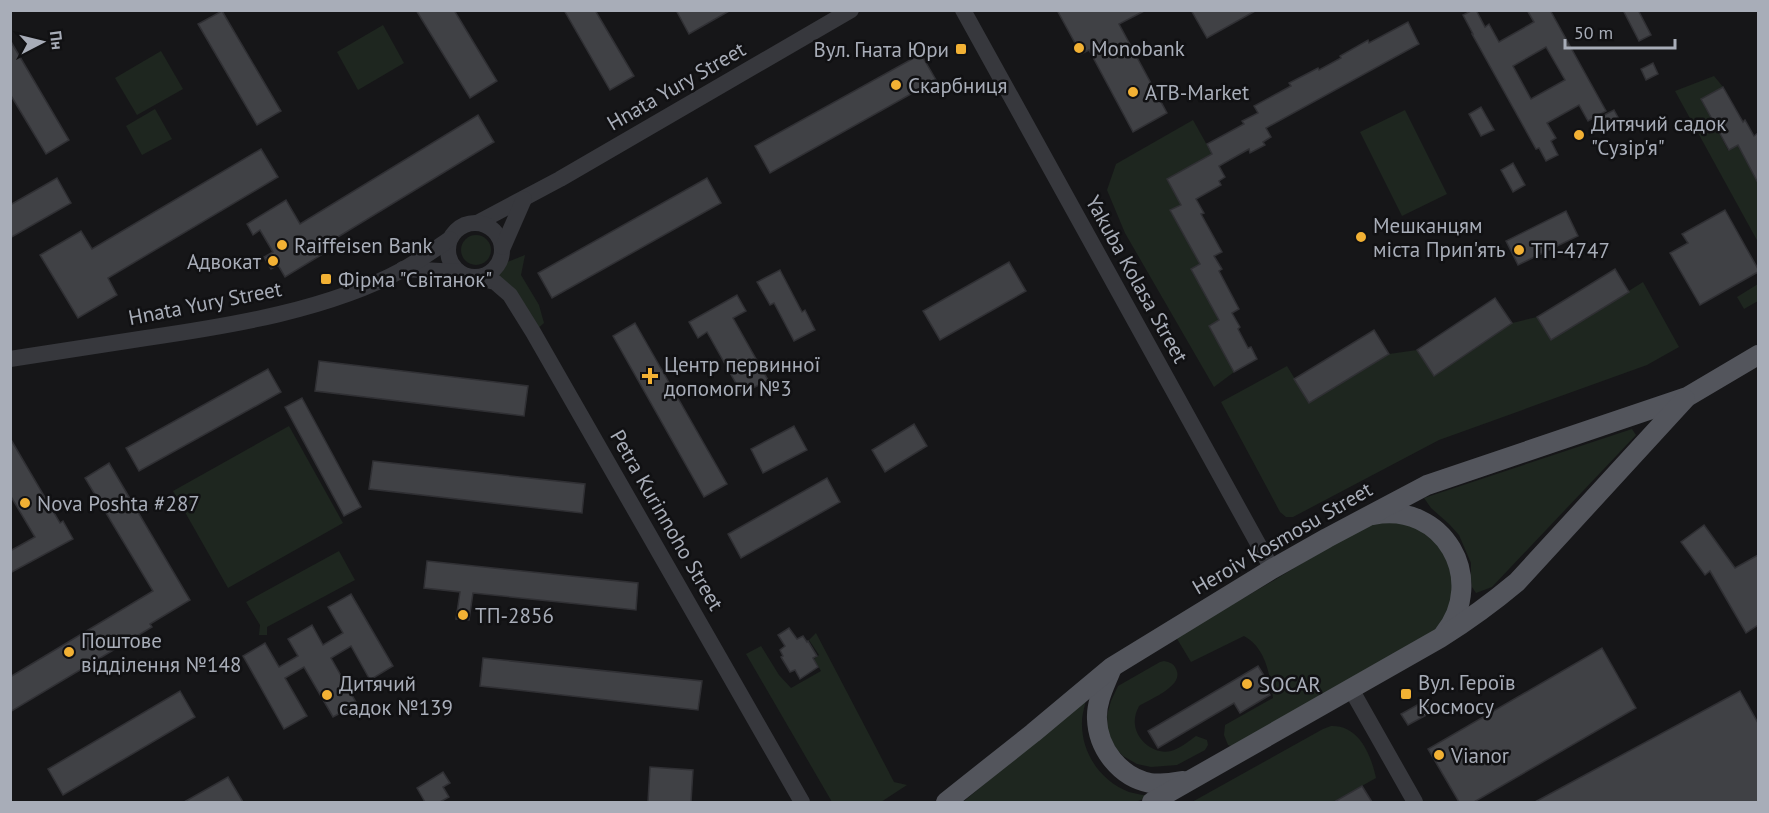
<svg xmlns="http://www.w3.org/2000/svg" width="1769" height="813" font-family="'PT Sans',sans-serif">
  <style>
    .green { fill: #1e261f }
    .building { fill: #404145; stroke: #303034; stroke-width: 1.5; fill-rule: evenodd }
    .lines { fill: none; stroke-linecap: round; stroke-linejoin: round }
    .minor { stroke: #37383d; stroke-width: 16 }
    .major { stroke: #53555c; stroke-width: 20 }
    .poi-dot { fill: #f2b134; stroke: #111113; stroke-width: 2 }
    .labels { text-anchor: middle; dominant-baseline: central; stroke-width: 5; stroke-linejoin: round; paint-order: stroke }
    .poi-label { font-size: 21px; fill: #a8adb8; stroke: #111113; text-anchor: start }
    .street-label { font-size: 21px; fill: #a8adb8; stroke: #111113 }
  </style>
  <rect width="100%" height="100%" fill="#161618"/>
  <g class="green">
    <path d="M383,25L404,63L358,90L337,52Z"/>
    <path d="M161,51L183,89L137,115L115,78Z"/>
    <path d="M1714,76L1723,87L1701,100L1728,150L1738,145L1758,183V242L1675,91Z"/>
    <path d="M155,109L172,139L142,155L126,126Z"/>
    <path d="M1405,110L1447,194L1402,216L1360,132Z"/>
    <path d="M1193,120L1212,154L1167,179L1181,205L1170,211L1200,264L1192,269L1219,320L1209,326L1234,372L1214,387L1125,233L1107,190L1116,164Z"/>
    <circle cx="476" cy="250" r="15"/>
    <path d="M525,255L521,275L539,305L544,323L535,331L487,277L502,264Z"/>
    <path d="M1643,282L1679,347L1647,365L1439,440L1293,517H1286L1280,512L1221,402L1287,366L1309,402L1389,354L1417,350L1434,375L1512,323L1537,317L1552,339Z"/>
    <path d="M1758,284V301L1744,309L1737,297Z"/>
    <path d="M289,426L343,523L228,588L173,491Z"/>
    <path d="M1632,429L1636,435L1492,587L1476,593L1472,587L1471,579V563L1459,535L1449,524L1431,508L1424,498Z"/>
    <path d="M1395,520L1431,533L1451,565L1453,603L1433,635L1237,748L1228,745L1224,735L1225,725L1273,698C1270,675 1266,648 1244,636L1191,662L1176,637L1273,581L1371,521Z"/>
    <path d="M339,551L355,580L267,627V635H259L260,625L246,602Z"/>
    <path d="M816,633L894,782L907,785L881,802H832L746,654L761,646L779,675L791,688L821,671L814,659L819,655L809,640Z"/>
    <path d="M1164,661C1170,662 1174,664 1176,669C1185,686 1150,699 1139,706C1136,712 1134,718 1135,725C1137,741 1155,755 1171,751C1179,749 1189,741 1196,736L1207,740L1208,745L1205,750L1177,765L1151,767L1137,764L1123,756L1113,745L1108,731L1107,715L1111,701L1118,686L1160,662Z"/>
    <path d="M1086,699C1085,706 1082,714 1082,722C1081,752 1100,781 1129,792C1136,794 1144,795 1152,796L1135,802H963Z"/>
    <path d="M1331,726C1359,725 1371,755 1376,778L1333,802H1192L1323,729Z"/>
  </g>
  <g class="building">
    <path d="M416,10H454L497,81L470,98Z"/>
    <path d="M564,10H595L634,76L610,90Z"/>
    <path d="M676,10H731L689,34Z"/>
    <path d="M1057,10H1146L1119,24L1167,113L1133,132L1089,50L1081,54Z"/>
    <path d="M1191,10H1257L1207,38Z"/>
    <path d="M1473,10H1476L1485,27L1489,24L1499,42L1534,22L1527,10H1550L1606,111L1588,121L1579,105L1547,123L1556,138L1551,141L1558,155L1546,161L1539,148L1536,149L1472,34H1473L1463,15ZM1546,47L1565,80L1531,99L1513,66Z"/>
    <path d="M1623,10H1638L1651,35L1639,41Z"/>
    <path d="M222,11L281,111L257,125L198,24Z"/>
    <path d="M1408,22L1419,44L1266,128L1271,137L1263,142L1265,145L1250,153L1249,149L1219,166L1225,177L1219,181L1221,185L1196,199L1204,213L1201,214L1222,252L1214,256L1222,269L1219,271L1239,309L1232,313L1240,327L1238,329L1248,348L1251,347L1257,359L1234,372L1209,326L1219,320L1191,269L1200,264L1170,210L1181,205L1167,179L1212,154L1207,144L1244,124L1242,121L1258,113L1254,106L1291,86L1289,83L1318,68L1319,70L1341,58L1340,56L1368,40L1369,43Z"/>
    <path d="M10,40L69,140L46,154L10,94Z"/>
    <path d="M921,54L936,80L770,173L755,146Z"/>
    <path d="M1653,63L1658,74L1646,80L1641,69Z"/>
    <path d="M1723,87L1743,122L1745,120L1754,136L1758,133V183L1738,145L1729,150L1701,99Z"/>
    <path d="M1481,107L1494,130L1481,136L1469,114Z"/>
    <path d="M1614,110L1620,121L1608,127L1602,116Z"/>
    <path d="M478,115L494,142L323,246L326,252L285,277L278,265L271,269L264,257L273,252L260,230L253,235L247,224L286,200L300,224Z"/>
    <path d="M261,149L278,177L108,278L117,295L78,318L40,255L81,231L92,249Z"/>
    <path d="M1513,163L1525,185L1513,192L1501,170Z"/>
    <path d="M57,178L71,203L10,238V205Z"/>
    <path d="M707,178L721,203L552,298L538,273Z"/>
    <path d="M1725,210L1758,269V272L1700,305L1670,253L1688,243L1682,234Z"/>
    <path d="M1566,211L1578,236L1518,265L1506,241Z"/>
    <path d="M1009,262L1026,291L940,340L923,311Z"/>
    <path d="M1615,269L1629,292L1551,340L1537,317Z"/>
    <path d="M780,270L802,312L805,310L815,330L794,341L774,303L770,305L757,282Z"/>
    <path d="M737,295L746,311L733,318L768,380L742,394L707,332L698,338L689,322Z"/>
    <path d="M1495,298L1512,323L1434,376L1417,350Z"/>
    <path d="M635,323L727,484L704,497L613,336Z"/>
    <path d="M1374,330L1389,354L1309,403L1294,379Z"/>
    <path d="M319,361L528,386L524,416L315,391Z"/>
    <path d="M268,369L281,392L139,471L126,448Z"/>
    <path d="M302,398L361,507L344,516L285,407Z"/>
    <path d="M914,424L927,446L885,472L872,450Z"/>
    <path d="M794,426L807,450L763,473L751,449Z"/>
    <path d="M10,438L60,523L63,521L73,539L10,573V551L35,537L10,495Z"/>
    <path d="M373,461L585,484L582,513L369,489Z"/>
    <path d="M109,463L190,600L150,624L152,627L10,712V677L153,591L85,478Z"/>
    <path d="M827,478L840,502L741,558L728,534Z"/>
    <path d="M1704,525L1735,568L1758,555V625L1746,633L1710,571L1705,575L1681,542Z"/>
    <path d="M427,561L638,583L636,610L473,593L469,620L456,619L460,592L424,588Z"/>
    <path d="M351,594L393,666L370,680L351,646L331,658L357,704L333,717L304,667L285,678L307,716L284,729L243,656L265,643L279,667L298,656L288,639L312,625L323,645L343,633L328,607Z"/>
    <path d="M789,628L797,639L803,636L807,642L808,641L817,656L813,658L818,667L800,679L795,670L790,672L781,657L783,656L780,650L785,646L778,635Z"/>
    <path d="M1602,648L1636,708L1474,802H1459L1428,749Z"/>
    <path d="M483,658L702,681L698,710L480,686Z"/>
    <path d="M1258,666L1268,682L1264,686L1270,695L1240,713L1234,703L1158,748L1148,731Z"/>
    <path d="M180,691L195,717L63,795L48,769Z"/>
    <path d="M1740,691L1758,723V802H1535Z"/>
    <path d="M1428,699L1434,711L1408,725L1401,714Z"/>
    <path d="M650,767L693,770L691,802H648Z"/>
    <path d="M443,772L450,783L443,787L449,797L440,802H425L417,788Z"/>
    <path d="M228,777L243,802H184Z"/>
    <path d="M1362,786L1372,802H1334Z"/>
  </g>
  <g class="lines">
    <g class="minor">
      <path d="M963,10L1272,569"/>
      <path d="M479,222L560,179L851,10"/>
      <circle cx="475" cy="250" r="27"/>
      <path d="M503,247L524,199"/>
      <path d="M403,269L459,272"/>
      <path d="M476,277L495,282L510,295L533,332L802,802"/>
      <path d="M10,359C56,352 101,345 146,338C229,326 329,310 404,269C420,260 435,249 450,239"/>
      <path d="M1351,689L1415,802"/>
    </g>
    <g class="major">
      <path d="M1373,515C1443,501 1488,579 1444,634"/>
      <path d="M1111,670C1105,685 1096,702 1097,719C1098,749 1120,777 1150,783C1160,785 1173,782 1183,781"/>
      <path d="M946,802L1033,733L1112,667L1272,569L1327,538L1427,485L1687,397L1758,355"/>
      <path d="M1152,802L1440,638C1467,621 1492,603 1517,582L1685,399"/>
    </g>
  </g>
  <g class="poi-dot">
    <circle cx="1079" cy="48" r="6"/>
    <rect x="955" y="43" width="12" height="12" rx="3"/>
    <circle cx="896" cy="85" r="6"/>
    <circle cx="1133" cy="92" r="6"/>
    <circle cx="1579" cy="135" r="6"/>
    <circle cx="1361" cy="237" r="6"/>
    <circle cx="282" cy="245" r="6"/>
    <circle cx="1519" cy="250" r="6"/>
    <circle cx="273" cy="261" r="6"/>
    <rect x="320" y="273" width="12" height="12" rx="3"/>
    <path d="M647 367h6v6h6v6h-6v6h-6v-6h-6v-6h6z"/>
    <circle cx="25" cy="503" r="6"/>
    <circle cx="463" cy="615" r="6"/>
    <circle cx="69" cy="652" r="6"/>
    <circle cx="1247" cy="684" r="6"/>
    <rect x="1400" y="688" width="12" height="12" rx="3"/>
    <circle cx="327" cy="695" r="6"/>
    <circle cx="1439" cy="755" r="6"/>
  </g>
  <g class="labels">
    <g class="poi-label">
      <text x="1091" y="48">Monobank</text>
      <text x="949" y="49" text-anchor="end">Вул. Гната Юри</text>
      <text x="908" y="85">Скарбниця</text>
      <text x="1145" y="92">ATB-Market</text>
      <text x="1591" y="123">Дитячий садок<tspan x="1591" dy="24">"Сузір'я"</tspan></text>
      <text x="1373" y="225">Мешканцям<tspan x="1373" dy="24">міста Прип'ять</tspan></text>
      <text x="294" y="245">Raiffeisen Bank</text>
      <text x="1531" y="250">ТП-4747</text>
      <text x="261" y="261" text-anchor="end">Адвокат</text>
      <text x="338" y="279">Фірма "Світанок"</text>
      <text x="664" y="364">Центр первинної<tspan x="664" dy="24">допомоги №3</tspan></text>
      <text x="37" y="503">Nova Poshta #287</text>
      <text x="475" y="615">ТП-2856</text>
      <text x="81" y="640">Поштове<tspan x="81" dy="24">відділення №148</tspan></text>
      <text x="1418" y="682">Вул. Героїв<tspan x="1418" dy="24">Космосу</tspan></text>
      <text x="339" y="683">Дитячий<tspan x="339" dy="24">садок №139</tspan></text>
      <text x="1259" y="684">SOCAR</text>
      <text x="1451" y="755">Vianor</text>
    </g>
    <g class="street-label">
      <text transform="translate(676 86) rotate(-30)">Hnata Yury Street</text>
      <text transform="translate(1137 279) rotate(61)">Yakuba Kolasa Street</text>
      <text transform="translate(205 303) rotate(-11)">Hnata Yury Street</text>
      <text transform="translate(667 520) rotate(60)">Petra Kurinnoho Street</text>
      <text transform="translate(1282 538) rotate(-30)">Heroiv Kosmosu Street</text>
    </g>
  </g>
  <rect width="1769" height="813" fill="none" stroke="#a8adb8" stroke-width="24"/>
  <g transform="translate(42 42) rotate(83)" stroke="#111113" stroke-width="4.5" paint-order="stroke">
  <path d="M0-4.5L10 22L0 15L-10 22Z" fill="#a8adb8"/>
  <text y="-9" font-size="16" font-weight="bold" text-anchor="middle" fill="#a8adb8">Пн</text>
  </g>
  <path d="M1565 39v9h110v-9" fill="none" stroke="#a8adb8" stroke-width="3"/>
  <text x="1574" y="39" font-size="18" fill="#a8adb8" stroke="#111113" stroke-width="4.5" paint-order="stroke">50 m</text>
</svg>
